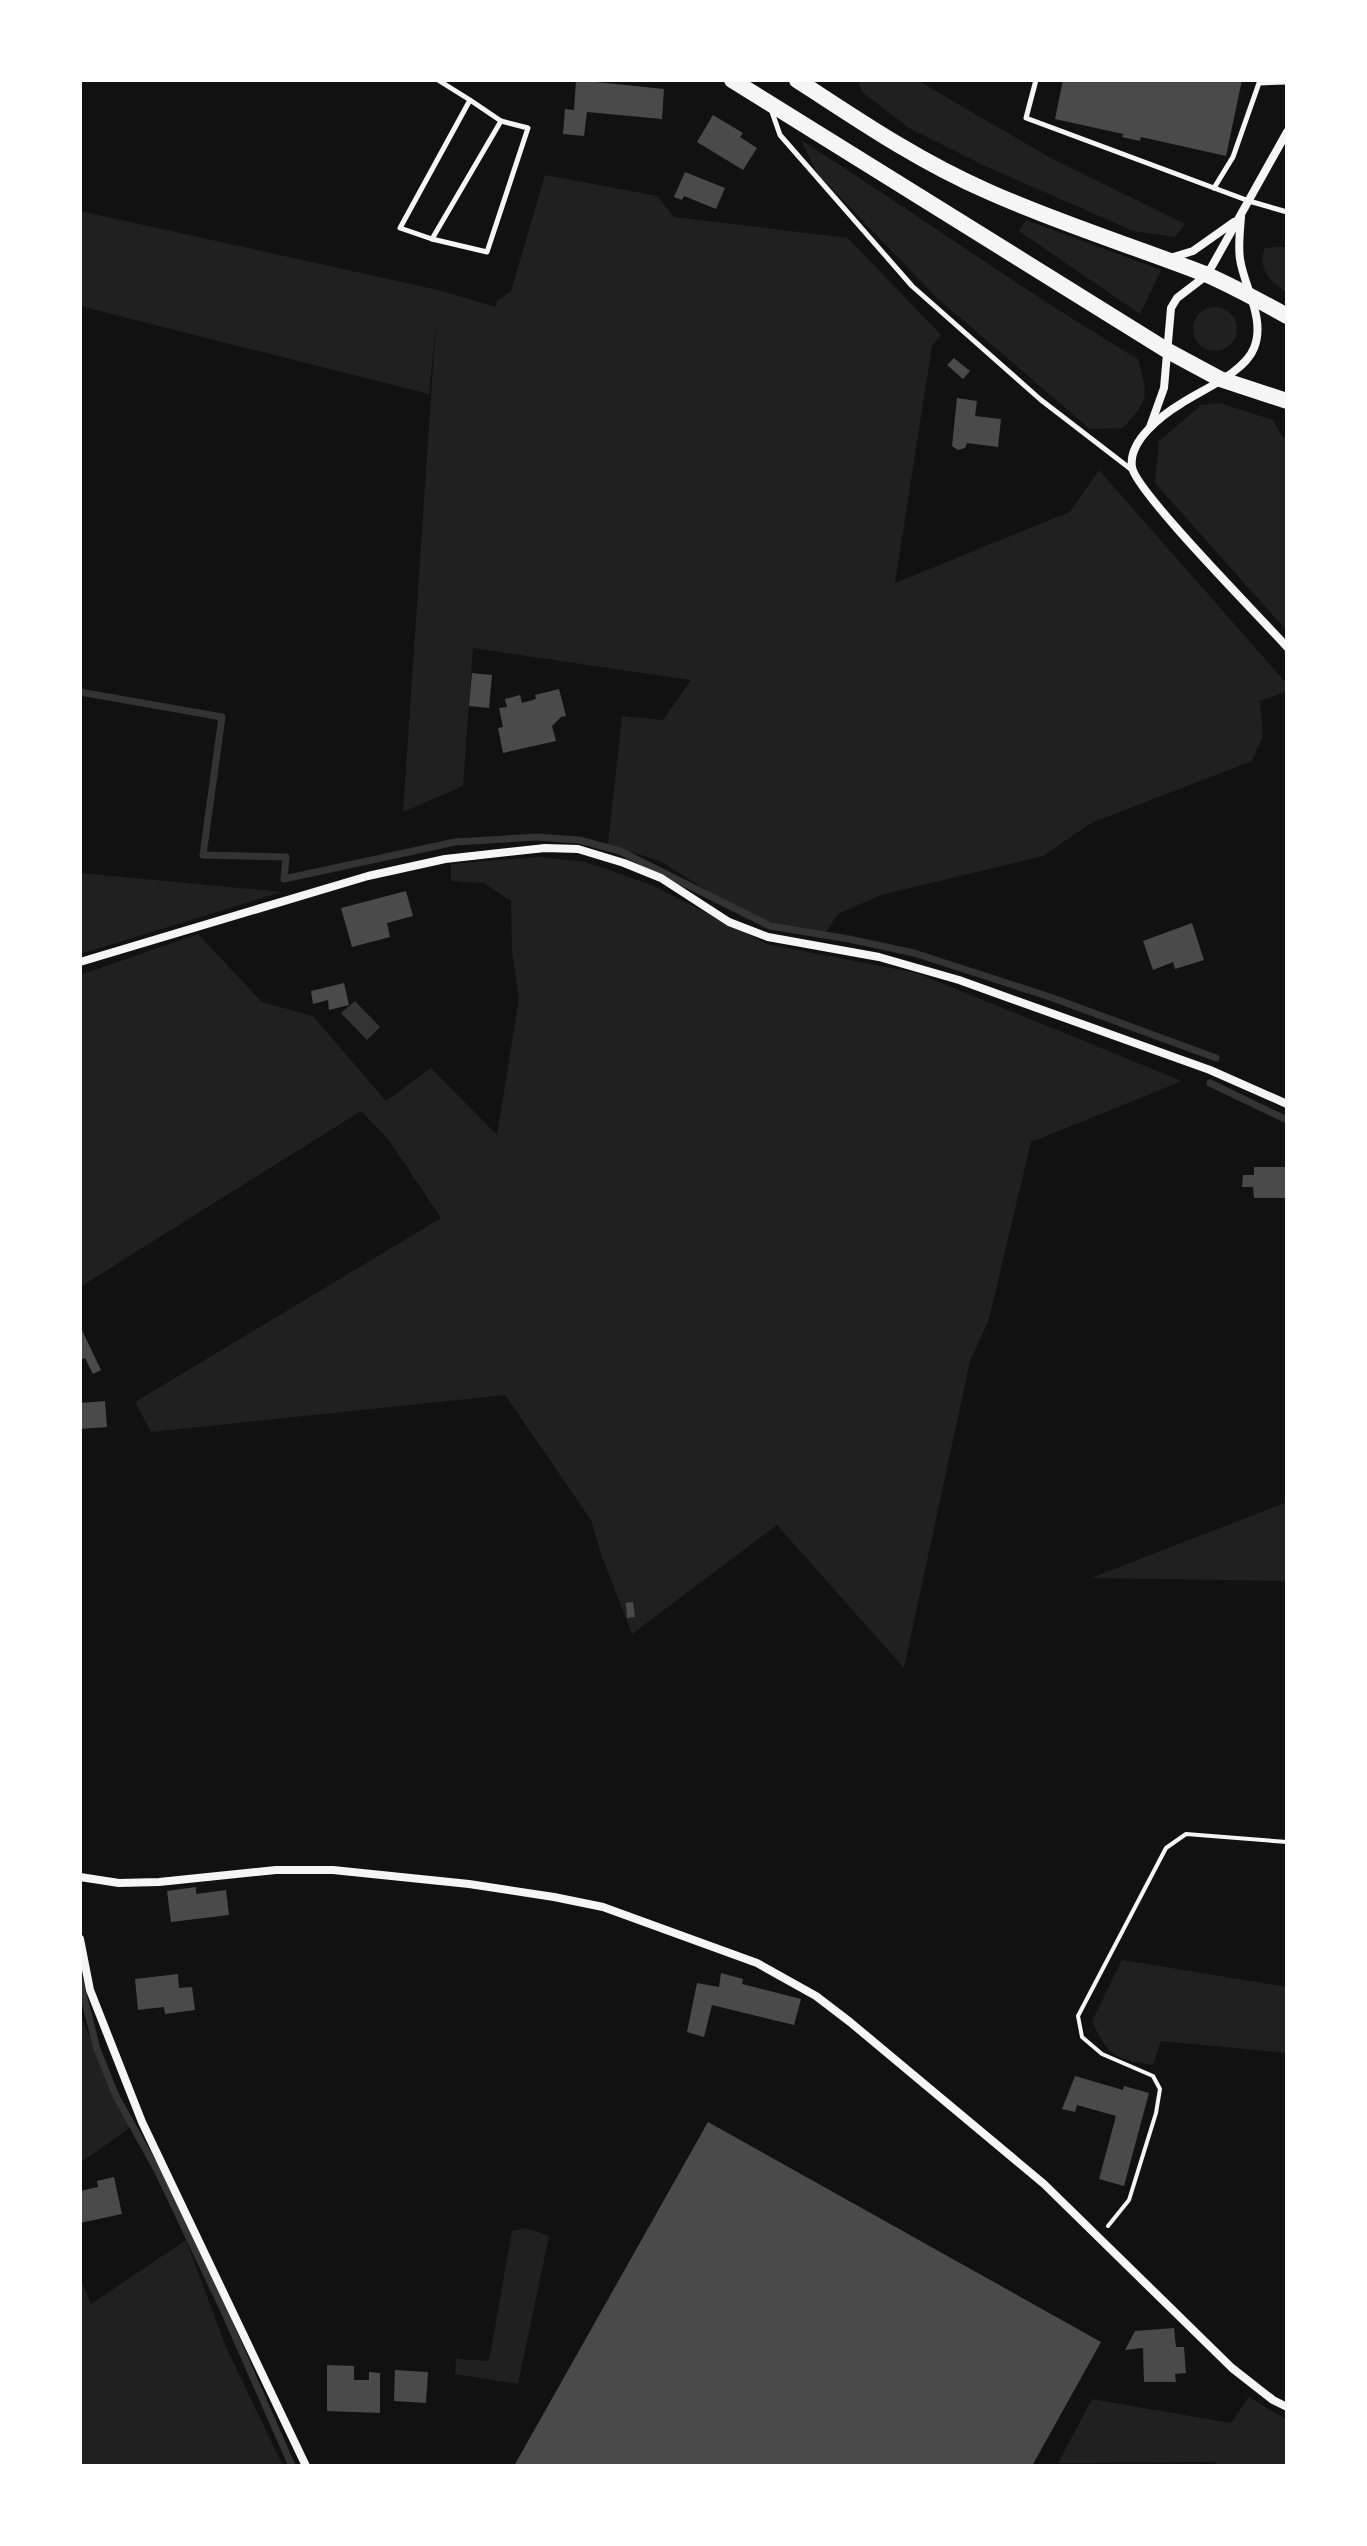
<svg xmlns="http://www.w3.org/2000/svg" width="1367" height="2546" font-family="'DejaVu Sans',sans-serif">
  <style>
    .green { fill: #202020 }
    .water { fill: #333 }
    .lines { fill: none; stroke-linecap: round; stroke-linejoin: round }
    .stream { stroke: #333; stroke-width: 7 }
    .building { fill: #4a4a4a }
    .path { stroke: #f5f5f5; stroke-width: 4 }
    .service { stroke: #f5f5f5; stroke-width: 5 }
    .minor { stroke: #f5f5f5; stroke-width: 8 }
    .primary { stroke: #f5f5f5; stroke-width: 16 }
  </style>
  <rect width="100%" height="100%" fill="#111"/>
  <g class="green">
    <path d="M858,80H917L1049,157L1185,224L1175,237L1133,231L985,166L909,128L862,92Z"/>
    <path d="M801,140C914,212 1023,291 1138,359C1148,397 1150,398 1123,428L1090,429L937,298L817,173Z"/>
    <path d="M545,175L657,196L674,217L848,238L941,335L932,346L895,583L1070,512L1099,470L1287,684V691L1260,701L1263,736L1252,761L1091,823L1043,856L881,895L838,914L821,939L743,913L660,861L608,845L622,716L663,720L691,680L473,648L463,786L403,812L436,323L429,394L80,306V211L438,290L496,307L497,301L511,291Z"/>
    <path d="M1026,220L1161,270L1140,314L1019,231Z"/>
    <path d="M1278,247H1287V292C1269,282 1257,267 1265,248Z"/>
    <circle cx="1215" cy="329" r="22"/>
    <path d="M1220,403L1273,420L1282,436L1287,439V631L1155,483L1159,441L1201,405Z"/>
    <path d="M540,857L586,862L652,885L767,944L917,973L1182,1081L1031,1142L989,1319L970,1361L904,1668L777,1525L632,1634L601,1554L591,1520L505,1395L151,1432L135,1402L441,1218L388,1139L361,1111L80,1287V975L198,934L262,1002L313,1016L386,1101L431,1068L497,1135L519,998L512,952L511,901L484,883L451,881V864Z"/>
    <path d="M80,873L282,892L80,954Z"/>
    <path d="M1287,1502V1581L1091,1578Z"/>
    <path d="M1122,1960L1287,1987V2053L1161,2041L1153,2065C1114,2058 1109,2058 1092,2021Z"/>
    <path d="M80,2015L131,2127L80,2163Z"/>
    <path d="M526,2228L549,2236L518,2384L455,2374L456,2359L489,2361L512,2231Z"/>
    <path d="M186,2240L226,2347L283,2466H80V2278L91,2304Z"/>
    <path d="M1249,2397L1287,2420V2466H1214L1216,2462L1058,2463L1092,2399L1231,2423Z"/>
  </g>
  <path class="water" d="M355,1001L380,1027L367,1040L341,1013Z"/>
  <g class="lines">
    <g class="stream">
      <path d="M80,692L222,717L203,855L286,857L284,879L455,842L537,837L579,840L620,851L770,926L849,939L914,953L1050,997L1216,1058"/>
      <path d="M1210,1083L1287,1120"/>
      <path d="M80,1982L97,2049L116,2096L157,2170L224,2311L292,2466"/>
    </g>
  </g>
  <g class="building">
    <path d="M576,80L664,89L662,119L587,112L584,136L563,134L565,109L574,110Z"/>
    <path d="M1063,80H1242L1226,156L1141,137L1140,141L1122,137L1123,134L1055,119Z"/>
    <path d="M713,115L743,133L740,137L757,148L743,170L697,142Z"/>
    <path d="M685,172L725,188L716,209L684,196L682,200L674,197Z"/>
    <path d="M954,358L970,371L963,379L947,365Z"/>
    <path d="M957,398L977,401L975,416L1001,419L998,447L967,443L965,448L958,450L952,446Z"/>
    <path d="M472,673L492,675L489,708L469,706Z"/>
    <path d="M559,689L566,716L561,717L552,726L556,741L503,753L498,728L503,727L499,708L507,707L505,699L520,695L522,703L536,699L535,695Z"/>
    <path d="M406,891L413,916L387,923L390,937L352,947L341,908Z"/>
    <path d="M1192,923L1204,960L1175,969L1173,962L1153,970L1143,941Z"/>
    <path d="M344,983L349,1005L329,1010L328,1000L313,1004L311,991Z"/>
    <path d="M1254,1167H1287V1198H1254L1253,1187H1242L1243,1175H1254Z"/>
    <path d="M80,1326L101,1370L93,1374L85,1358L80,1360Z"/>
    <path d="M105,1401L107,1427L80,1429V1403Z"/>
    <path d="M633,1602L635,1617L627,1618L626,1603Z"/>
    <path d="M196,1887V1894L226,1890L229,1915L171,1922L167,1891Z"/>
    <path d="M721,1973L743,1979L742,1984L801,1999L794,2025L712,2005L704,2037L687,2032L697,1983L719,1987Z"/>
    <path d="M178,1974L179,1988L192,1987L195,2010L165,2014L164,2007L138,2010L135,1979Z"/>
    <path d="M1075,2076L1123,2090L1124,2086L1149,2093L1124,2186L1099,2179L1116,2116L1077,2105L1075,2112L1062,2109Z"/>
    <path d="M708,2122L1101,2342L1032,2466H514Z"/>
    <path d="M114,2177L122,2214L80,2223V2191L98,2187L97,2181Z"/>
    <path d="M1174,2328L1176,2347H1184L1186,2373L1175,2374L1176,2382H1144L1143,2348L1125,2350L1135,2331Z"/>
    <path d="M327,2365L354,2366V2380H369V2372L380,2373V2413L327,2411Z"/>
    <path d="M395,2370L428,2372L426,2403L394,2401Z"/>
  </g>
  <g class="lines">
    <path class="path" d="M1108,2226L1129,2200L1156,2113L1160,2089L1153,2076L1102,2054L1082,2037L1078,2016L1166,1848L1186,1834L1287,1842"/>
    <g class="service">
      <path d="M438,80L470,100L400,228L432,239L501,121L470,100"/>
      <path d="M1036,80L1026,118L1249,201L1287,212"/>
      <path d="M772,112L780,135L912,286L1041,400L1132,470"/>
      <path d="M1214,188L1233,157L1259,83L1287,82"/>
      <path d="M432,239L487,252L528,128L501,121"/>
    </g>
    <g class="minor">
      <path d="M1241,217C1240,230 1238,246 1240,259C1244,287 1266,319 1254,348C1245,372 1202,390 1182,403C1162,415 1128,441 1132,467C1135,491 1263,620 1287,647"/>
      <path d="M1170,258L1193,251L1234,222"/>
      <path d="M1150,427L1164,388L1171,308L1177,298L1207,275L1287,132"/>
      <path d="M80,962L368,876L445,859L545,848L578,849L624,863L661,878L729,922L768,937L879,957L959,980L1210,1070L1287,1104"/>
      <path d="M80,1877L119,1883L159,1882L276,1870H333L469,1884L554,1897L603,1907L757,1963L816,1996L850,2022L1044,2184L1232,2368L1273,2400L1287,2407"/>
      <path d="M80,1939L90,1990L142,2122L306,2466"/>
    </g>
    <g class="primary">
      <path d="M732,80L1168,351L1220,379L1287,401"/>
      <path d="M797,80C858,120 920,162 987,191C1058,223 1133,246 1205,274C1233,286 1260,301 1287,316"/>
    </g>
  </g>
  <rect width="1367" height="2546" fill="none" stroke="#ffffff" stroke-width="164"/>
</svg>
